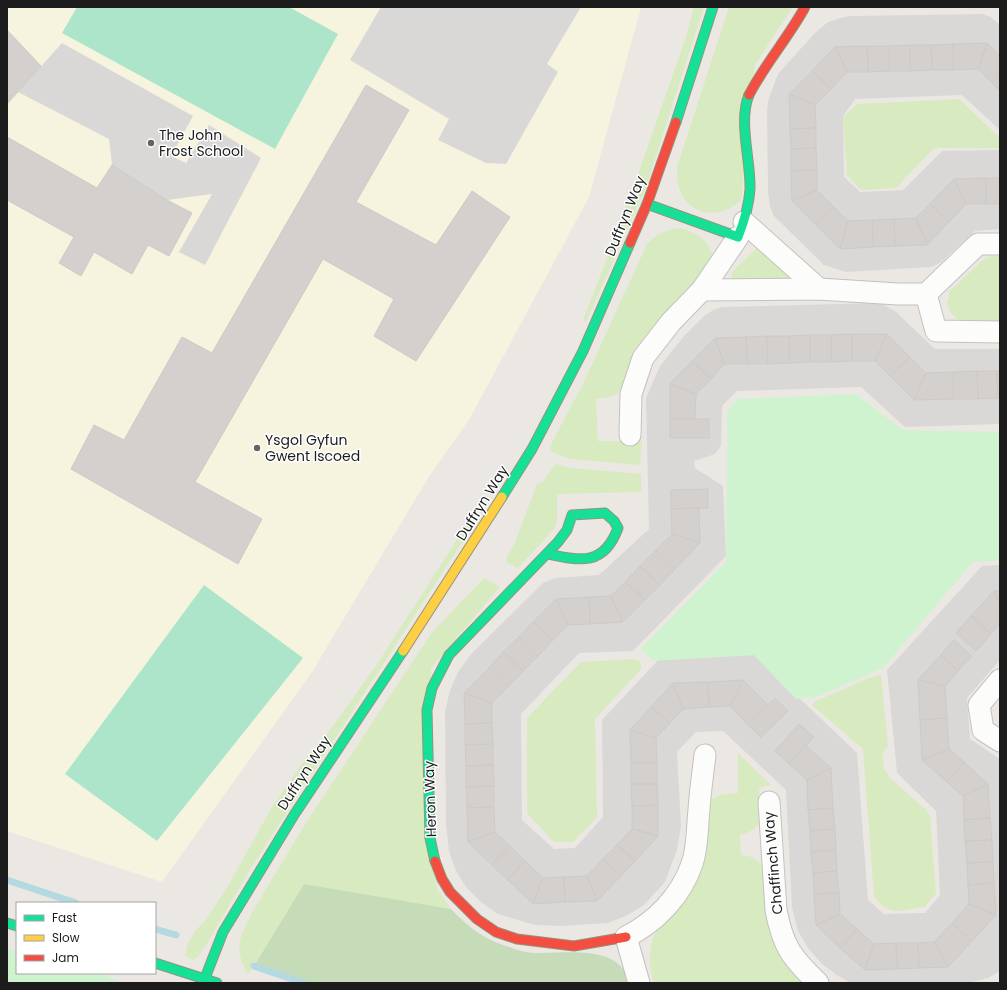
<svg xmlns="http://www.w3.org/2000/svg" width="1007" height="990" font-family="Poppins,sans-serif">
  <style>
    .residential { fill: #dad8d6 }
    .education { fill: #f6f4de }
    .religious { fill: #d9d8d6 }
    .grass { fill: #d8eac0 }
    .forest { fill: #c6dbb7 }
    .park { fill: #d0f3cf }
    .pitch { fill: #ade5cb }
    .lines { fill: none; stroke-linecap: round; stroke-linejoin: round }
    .stream { stroke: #b5d9e0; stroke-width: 7 }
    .building { fill: #d3d0cd; stroke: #cecac6 }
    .street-casing { stroke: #c3c2c0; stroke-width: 23 }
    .fast-casing { stroke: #94947c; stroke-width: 11 }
    .slow-casing { stroke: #94947c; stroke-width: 11 }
    .jam-casing { stroke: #94947c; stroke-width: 11 }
    .street { stroke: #fcfcfb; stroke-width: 21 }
    .fast { stroke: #16e098; stroke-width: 9 }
    .slow { stroke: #ffcf43; stroke-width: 9 }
    .jam { stroke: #f24e42; stroke-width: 9 }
    .poi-dot { fill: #646362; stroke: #fff; stroke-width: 1.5 }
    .labels { text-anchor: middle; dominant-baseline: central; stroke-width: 3; stroke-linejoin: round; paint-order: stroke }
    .poi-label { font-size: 14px; fill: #1c1c1c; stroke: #fff; text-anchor: start }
    .street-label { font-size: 14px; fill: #1c1c1c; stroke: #fff }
  </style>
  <rect width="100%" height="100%" fill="#ebe8e4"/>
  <g class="residential">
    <path d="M983,14L991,17L1000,25V130L962,95L855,99L843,116L844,177L860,192L903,190L942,151L1000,150V229L975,231L940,263L931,267L846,272L824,265L774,216L770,207L768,192L767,113L768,101L778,74L815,33L828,22L837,19L849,16Z"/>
    <path d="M880,303L895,311L935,349H1000V424L905,427L861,387L737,391L722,406L721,446L715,454L694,461L695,468L723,486L726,556L633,651L579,653L521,714L522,820L554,849L575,848L603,817L602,720L660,658L754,655L857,753L868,900L884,914L925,913L940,895L936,811L897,773L887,670L982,566L1000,565V660L967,698L970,739L1000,759V971L988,978L967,983H851L838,976L822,964L808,948L798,931L792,908L786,790L723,731L696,732L677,752L681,826L677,850L665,882L644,905L626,916L608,923L560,926L535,925L498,914L482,903L466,887L456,871L449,851L446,825L445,712L450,690L458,672L471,654L543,583L555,578L599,575L649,529L646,398L660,366L684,336L704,316L713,310L722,307Z"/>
  </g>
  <path class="education" d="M7,7H641L589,197L470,418L428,478L312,672L162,882L7,831Z"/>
  <g class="religious">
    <path d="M381,7H581L547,64L558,72L506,164L486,163L438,140L449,119L350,60Z"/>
    <path d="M62,43L193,116L171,156L186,163L209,125L261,158L205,265L179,252L212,194L167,200L112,165L109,139L18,92Z"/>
  </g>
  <g class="grass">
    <path d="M694,7H704L646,187L586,322L583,320L621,223L686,37Z"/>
    <path d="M729,7H793L755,65L741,200C721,220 689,217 679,188C677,182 677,174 677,167Z"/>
    <path d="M959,99L1000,138V148H934L896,188L861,190L847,175L843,117L857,104Z"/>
    <path d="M679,228C699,232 712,242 713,263L617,394L611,397L596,399L598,441H642L640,465L570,459L551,452L550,446L584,382L647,244C657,234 665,230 679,228Z"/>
    <path d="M759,246L792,274L786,280H735L731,276L733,271Z"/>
    <path d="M991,256H1000V322H965L957,319L950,312L947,303L950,291L983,260Z"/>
    <path d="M555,464L571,468L641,474V492L557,494V521L554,529L518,568L507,563L506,558L514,545L537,484L542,483Z"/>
    <path d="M471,518L472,527L251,868L205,947L198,957L193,960L185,956L188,943L196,930L206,920L229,884L272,807L306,758L333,726L377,664Z"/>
    <path d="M484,578L500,587L431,668L437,889L451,909L304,884L248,975L241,960L239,948L241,936L251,914L307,821L433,631Z"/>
    <path d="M633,659L638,660L641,663V669L595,719L597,817L573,842H554L527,813V718L581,662Z"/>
    <path d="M881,675L888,746L882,754L884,769L890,778L926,810L930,816L936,894L924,907C901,910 889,918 874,896L863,749L812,705L814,702L869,678Z"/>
    <path d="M738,753L771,785L759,788C761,812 769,827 740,835L741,855L752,857L762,865L805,983H654C648,965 648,944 658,928L710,802C718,793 726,794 738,793Z"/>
  </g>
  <path class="forest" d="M304,884L451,909C468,927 485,940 509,947C517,950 527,953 536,953C564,954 621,943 629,983H304L254,966Z"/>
  <g class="park">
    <path d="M856,394L903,430L1000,432V561L973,562L883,668L816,697L796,699L754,655L653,661L640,649L726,562C726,511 728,461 727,411L738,399Z"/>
    <path d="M7,949L17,952V973H98L124,983H7Z"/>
  </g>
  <g class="pitch">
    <path d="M77,7H289L338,34L275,149L62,33Z"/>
    <path d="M204,585L303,658L157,841L65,774Z"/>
  </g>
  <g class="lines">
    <g class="stream">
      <path d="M7,880L76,903"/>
      <path d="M155,929L176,935"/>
      <path d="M254,966L304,983"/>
    </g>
  </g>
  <g class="building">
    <path d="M7,30L41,66L7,104Z"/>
    <path d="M987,43L1000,56V75L992,83L978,69Z"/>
    <path d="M987,43L978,69L953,70V44Z"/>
    <path d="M953,44V70H932L931,45Z"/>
    <path d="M910,45H931L932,70L910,71Z"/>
    <path d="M910,45V71H889V46Z"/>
    <path d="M867,46H889V71L868,72Z"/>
    <path d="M867,46L868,72H847L835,47Z"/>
    <path d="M835,47L847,72L831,89L812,71Z"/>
    <path d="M812,71L831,89L815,105L789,94Z"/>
    <path d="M1000,75V91L992,83Z"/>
    <path d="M366,85L409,110L356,202L436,245L472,191L510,217L416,361L374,336L394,299L323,259L195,482L262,519L238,564L71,469L94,425L124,440L182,337L212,353Z"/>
    <path d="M789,94L815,105L816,128L790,129Z"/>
    <path d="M816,128V148L791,149L790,129Z"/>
    <path d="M7,137L97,188L112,165L167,200L192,213L169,256L148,245L132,274L94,252L81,276L59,263L74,237L7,200Z"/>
    <path d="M816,148L817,170L791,171V149Z"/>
    <path d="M817,170V190L792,201L791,171Z"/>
    <path d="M986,178V204H966L954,179Z"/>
    <rect x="986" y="178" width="14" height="26"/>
    <path d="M954,179L966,204L949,222L930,204Z"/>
    <path d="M817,190L834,207L816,225L792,201Z"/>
    <path d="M930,204L949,222L927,245L916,218Z"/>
    <path d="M834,207L848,221L840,249L816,225Z"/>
    <path d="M916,218L927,245L895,246L894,219Z"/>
    <path d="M894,219L895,246L873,247L872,220Z"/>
    <path d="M872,220L873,247L840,249L848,221Z"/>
    <path d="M852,334H887L875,361H852Z"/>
    <path d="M852,334V361L831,362V335Z"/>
    <path d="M887,334L910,357L890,376L875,361Z"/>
    <path d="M810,335V362L789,363V336Z"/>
    <rect x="810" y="335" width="21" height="27"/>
    <path d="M767,336L768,364H747L746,337Z"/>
    <path d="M767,336H789V363L768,364Z"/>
    <path d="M746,337L747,364H724L715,338Z"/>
    <path d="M715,338L724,364L711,379L692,361Z"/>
    <path d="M910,357L926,373L914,400L890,376Z"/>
    <path d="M692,361L711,379L696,394L670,384Z"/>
    <path d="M977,371H997L998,398L978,399Z"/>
    <path d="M977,371L978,399H953V372Z"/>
    <path d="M997,371H1000V398H998Z"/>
    <path d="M953,372V399L914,400L926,373Z"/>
    <path d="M670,384L696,394L695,419H670Z"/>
    <rect x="670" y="419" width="39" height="19"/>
    <path d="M708,489V508L671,509V490Z"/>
    <path d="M699,508L700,543L672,534L671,509Z"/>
    <path d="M672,534L700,543L675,569L656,550Z"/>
    <path d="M656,550L675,569L660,585L640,566Z"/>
    <path d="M640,566L660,585L645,600L625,582Z"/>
    <path d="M625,582L645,600L623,622L611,596Z"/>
    <path d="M994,591L1000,604V623L991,634L971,616Z"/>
    <path d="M994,591H1000V604Z"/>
    <path d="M611,596L623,622L590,624L589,597Z"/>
    <path d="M589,597L590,624L568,625L556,599Z"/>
    <path d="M556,599L568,625L553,640L533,622Z"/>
    <path d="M971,616L991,634L976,651L956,633Z"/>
    <path d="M533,622L553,640L538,656L519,637Z"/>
    <path d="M519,637L538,656L523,671L503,652Z"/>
    <path d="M954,640L972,656L958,671L941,655Z"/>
    <path d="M503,652L523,671L508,687L489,668Z"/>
    <path d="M941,655L958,671L945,686L918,680Z"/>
    <path d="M489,668L508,687L492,703L464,693Z"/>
    <path d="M743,680L768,705L748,725L730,706Z"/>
    <path d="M743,680L730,706L709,707L708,682Z"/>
    <path d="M918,680L945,686L947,718L920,720Z"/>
    <path d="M708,682L709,707L683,709L673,683Z"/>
    <path d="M673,683L683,709L670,723L651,707Z"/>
    <path d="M464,693L492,703V723L465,724Z"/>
    <path d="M775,698L788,711L761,737L748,725Z"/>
    <path d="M651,707L670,723L656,738L630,730Z"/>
    <path d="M947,718L949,749L922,760L920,720Z"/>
    <path d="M492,723L493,744L465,745V724Z"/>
    <path d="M799,724L814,737L789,764L775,751Z"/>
    <path d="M630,730L656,738L657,763H631Z"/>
    <path d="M493,744V765L466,766L465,745Z"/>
    <path d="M805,745L831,768L807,780L789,764Z"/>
    <path d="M949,749L964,762L947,782L922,760Z"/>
    <path d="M964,762L988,784L963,796L947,782Z"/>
    <rect x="631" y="763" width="26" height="21"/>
    <path d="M493,765L494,786L466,787V766Z"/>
    <path d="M831,768L833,808L808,810L807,780Z"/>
    <path d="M631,784H657L658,805L632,806Z"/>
    <path d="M988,784L990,818L964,820L963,796Z"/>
    <path d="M494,786V807L467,808L466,787Z"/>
    <path d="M658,805V836L632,829V806Z"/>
    <path d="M494,807L495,832L468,842L467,808Z"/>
    <path d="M833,808L835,829L810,831L808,810Z"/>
    <path d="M990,818L992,840L965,841L964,820Z"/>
    <path d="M632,829L658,836L635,861L617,845Z"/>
    <path d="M835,829L836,850L811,852L810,831Z"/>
    <path d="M495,832L510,846L492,865L468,842Z"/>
    <path d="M992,840L993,862L967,863L965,841Z"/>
    <path d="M617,845L635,861L621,876L603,859Z"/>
    <path d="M510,846L525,861L508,880L492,865Z"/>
    <path d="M836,850L837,871L813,873L811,852Z"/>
    <path d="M603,859L621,876L597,901L587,876Z"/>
    <path d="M525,861L543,878L533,904L508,880Z"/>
    <path d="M993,862L994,883L968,885L967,863Z"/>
    <path d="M837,871L839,893L814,894L813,873Z"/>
    <path d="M587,876L597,901L565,902L564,877Z"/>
    <path d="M564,877L565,902L533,904L543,878Z"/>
    <path d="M994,883L996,915L969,904L968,885Z"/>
    <path d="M839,893L840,914L816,925L814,894Z"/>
    <path d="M969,904L996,915L972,941L952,923Z"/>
    <path d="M840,914L857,929L840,948L816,925Z"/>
    <path d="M952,923L972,941L948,967L934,942Z"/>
    <path d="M857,929L874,944L865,970L840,948Z"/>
    <path d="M934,942L948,967L919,968L918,943Z"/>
    <path d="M896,943H918L919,968L897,969Z"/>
    <path d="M896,943L897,969L865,970L874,944Z"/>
  </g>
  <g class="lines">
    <g class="street-casing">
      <g id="street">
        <path d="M744,222L819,289"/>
        <path d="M702,290L819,289L898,294H926L978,244H1000"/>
        <path d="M926,294L936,331L1000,332"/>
        <path d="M630,435L631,394L643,358L671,322L702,290L738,237"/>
        <path d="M1000,680L979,705L983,730L1000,741"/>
        <path d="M769,802L776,910C783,947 792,958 818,983"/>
        <path d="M639,983L626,937C656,922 681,896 692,864C698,847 697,828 699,810C700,791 703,773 705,755"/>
      </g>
    </g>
    <g class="fast-casing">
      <g id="fast">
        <path d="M676,122L713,7"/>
        <path d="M647,204L738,237C744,222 749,205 750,189C751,161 738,121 749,95"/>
        <path d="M502,497L532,449L583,351L630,243"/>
        <path d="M435,861L430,838L427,710L432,688L449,655L558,542L567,530L572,515L605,513L614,521L618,528C604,566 581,561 548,554"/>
        <path d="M7,923L17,926"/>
        <path d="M155,963L217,983"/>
        <path d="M205,978L223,932L294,815L403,651"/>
      </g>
    </g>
    <g class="slow-casing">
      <path id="slow" d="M403,651L502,497"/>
    </g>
    <g class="jam-casing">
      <g id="jam">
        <path d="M749,95C765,64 788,38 805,7"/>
        <path d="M630,243L647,204L676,122"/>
        <path d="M435,861L442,879L450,892L477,919L496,932L517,939L574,946L626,937"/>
      </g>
    </g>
    <use href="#street" class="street"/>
    <use href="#fast" class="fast"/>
    <use href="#slow" class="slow"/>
    <use href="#jam" class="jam"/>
  </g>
  <g class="poi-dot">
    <circle cx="151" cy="143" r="4"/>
    <circle cx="257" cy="448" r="4"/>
  </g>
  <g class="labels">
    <g class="poi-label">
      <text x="159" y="135">The John<tspan x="159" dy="16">Frost School</tspan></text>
      <text x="265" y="440">Ysgol Gyfun<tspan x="265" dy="16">Gwent Iscoed</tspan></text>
    </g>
    <g class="street-label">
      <text transform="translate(625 216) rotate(-68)">Duffryn Way</text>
      <text transform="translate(482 503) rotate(-58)">Duffryn Way</text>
      <text transform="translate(304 773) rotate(-57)">Duffryn Way</text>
      <text transform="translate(430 799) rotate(-92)">Heron Way</text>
      <text transform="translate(773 863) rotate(-95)">Chaffinch Way</text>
    </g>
  </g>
  <rect width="1007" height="990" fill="none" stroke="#1c1c1c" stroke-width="16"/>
  <rect x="16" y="902" width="140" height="72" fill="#ffffff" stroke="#a4a4a4"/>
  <rect x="24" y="915" width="20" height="6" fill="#16e098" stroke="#a4a4a4"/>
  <text x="52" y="922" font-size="12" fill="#1c1c1c">Fast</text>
  <rect x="24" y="935" width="20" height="6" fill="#ffcf43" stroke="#a4a4a4"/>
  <text x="52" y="942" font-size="12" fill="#1c1c1c">Slow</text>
  <rect x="24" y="955" width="20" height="6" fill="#f24e42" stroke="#a4a4a4"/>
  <text x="52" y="962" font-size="12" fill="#1c1c1c">Jam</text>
</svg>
